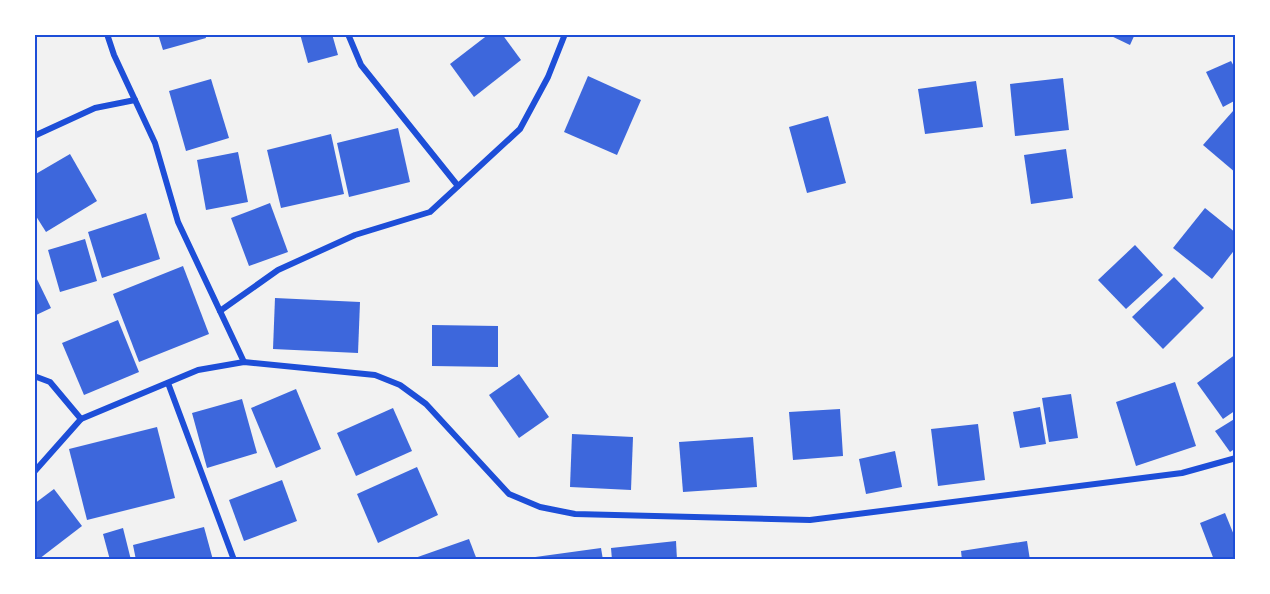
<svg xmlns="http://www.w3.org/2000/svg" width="1270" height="594" font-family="Barlow,sans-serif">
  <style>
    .building { fill: #3d67dc }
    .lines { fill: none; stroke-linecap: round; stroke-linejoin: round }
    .minor { stroke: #1d4ed8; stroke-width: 6 }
    .neatline { fill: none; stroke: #1d4ed8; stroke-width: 2 }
  </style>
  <rect width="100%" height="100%" fill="#f2f2f2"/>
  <g class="building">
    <path d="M158,34H205L206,38L163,50Z"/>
    <path d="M300,34H332L338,55L308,63Z"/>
    <path d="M489,34H502L521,60L474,97L450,64Z"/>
    <path d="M1107,34H1135L1130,45Z"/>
    <path d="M1231,61L1236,70V100L1223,107L1206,72Z"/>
    <path d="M588,76L641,100L617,155L564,132Z"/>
    <path d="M1063,78L1069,130L1015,136L1010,84Z"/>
    <path d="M211,79L229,138L186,151L169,91Z"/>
    <path d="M976,81L983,127L925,134L918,89Z"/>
    <path d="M1233,111L1236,114V173L1203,145Z"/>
    <path d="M828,116L846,183L807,193L789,127Z"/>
    <path d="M398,128L410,182L349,197L337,143Z"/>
    <path d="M331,134L344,194L281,208L267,150Z"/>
    <path d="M1066,149L1073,198L1031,204L1024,155Z"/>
    <path d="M238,152L248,202L206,210L197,160Z"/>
    <path d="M70,154L97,201L46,232L34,213V175Z"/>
    <path d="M270,203L288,252L249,266L231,218Z"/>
    <path d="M1205,208L1236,233V248L1212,279L1173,248Z"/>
    <path d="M146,213L160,259L102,278L88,232Z"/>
    <path d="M85,239L97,281L60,292L48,250Z"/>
    <path d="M1135,245L1163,275L1126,309L1098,280Z"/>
    <path d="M183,266L209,334L139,362L113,294Z"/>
    <path d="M34,273L51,308L34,316Z"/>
    <path d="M1174,277L1204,308L1163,349L1132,317Z"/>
    <path d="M275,298L360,302L358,353L273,349Z"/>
    <path d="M118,320L139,372L84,395L62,343Z"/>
    <path d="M432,325L498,326V367L432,366Z"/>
    <path d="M1236,354V410L1223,419L1197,383Z"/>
    <path d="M519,374L549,417L519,438L489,395Z"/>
    <path d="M1175,382L1196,446L1136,466L1116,402Z"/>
    <path d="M296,389L321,449L276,468L251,408Z"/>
    <path d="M1071,394L1078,438L1049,442L1042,398Z"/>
    <path d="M242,399L257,453L207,468L192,413Z"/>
    <path d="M1040,407L1046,444L1020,448L1013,412Z"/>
    <path d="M393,408L412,451L356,476L337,433Z"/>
    <path d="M840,409L843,456L793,460L789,412Z"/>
    <path d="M1236,418V448L1230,452L1215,431Z"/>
    <path d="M978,424L985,480L938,486L931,429Z"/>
    <path d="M157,427L175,498L87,520L69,449Z"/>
    <path d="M572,434L633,437L631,490L570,487Z"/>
    <path d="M753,437L757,487L683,492L679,442Z"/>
    <path d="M895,451L902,487L866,494L859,459Z"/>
    <path d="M417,467L438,515L378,543L357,494Z"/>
    <path d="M282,480L297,521L244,541L229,500Z"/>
    <path d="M54,489L82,526L39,559L34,553V504Z"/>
    <path d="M1225,513L1236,540V560H1214L1200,523Z"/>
    <path d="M204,527L213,560H136L133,545Z"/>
    <path d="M123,528L131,560H110L103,534Z"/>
    <path d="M469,539L477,560H412V559Z"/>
    <path d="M676,541L677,560H612L611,548Z"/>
    <path d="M1027,541L1030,560H962L961,551Z"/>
    <path d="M601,548L603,560H528V558Z"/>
  </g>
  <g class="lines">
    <g class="minor">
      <path d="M107,34L114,55L155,143L178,222L244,362"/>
      <path d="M348,34L361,65L458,186"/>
      <path d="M34,136L95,108L135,100"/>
      <path d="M220,311L278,270L355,235L430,212L520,129L548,77L565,34"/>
      <path d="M34,376L50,382L81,419"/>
      <path d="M168,383L234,560"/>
      <path d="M34,472L81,419L198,370L244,362L375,375L400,385L426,404L509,494L540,507L575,514L810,520L1182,473L1236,458"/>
    </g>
  </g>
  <rect width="1270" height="594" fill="none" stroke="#ffffff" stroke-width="72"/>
  <rect x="36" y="36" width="1198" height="522" class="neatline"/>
</svg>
